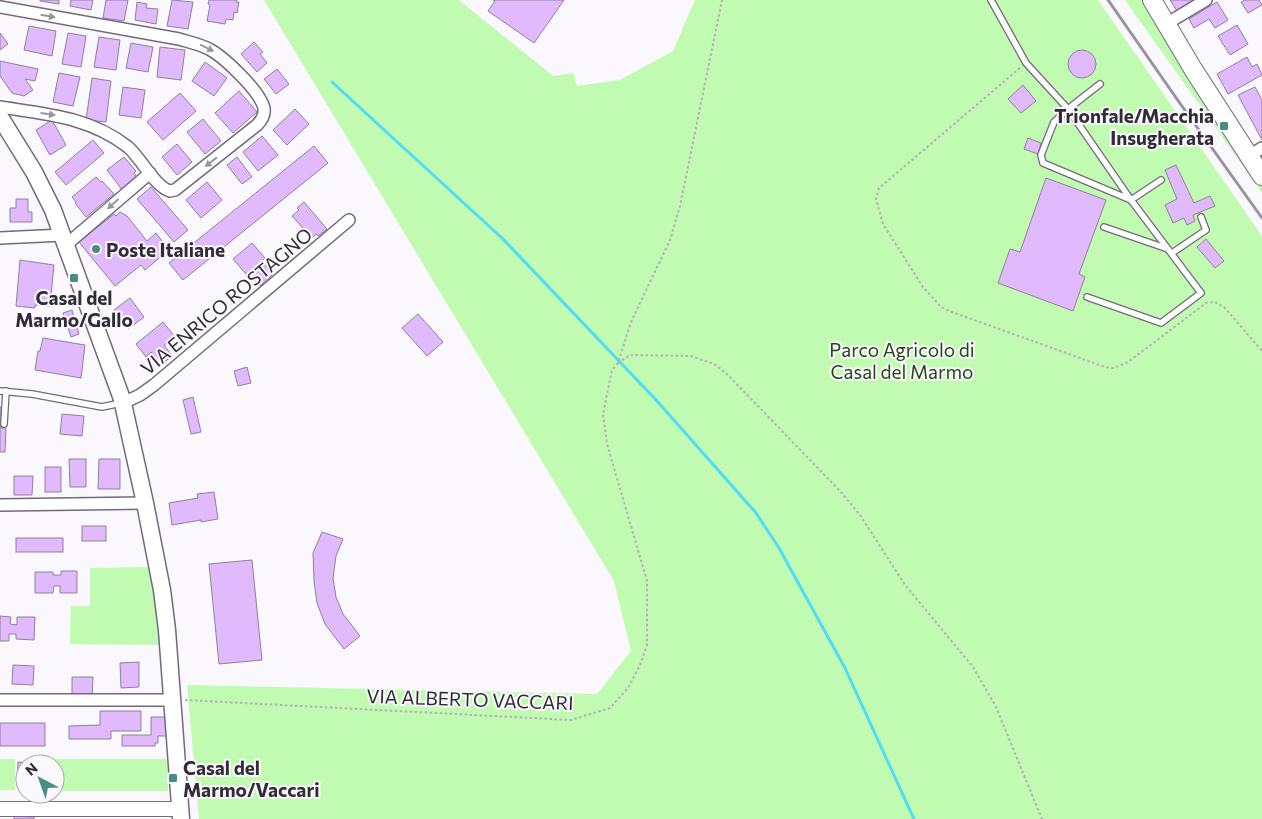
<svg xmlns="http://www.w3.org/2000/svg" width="1262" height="819" font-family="Commissioner,sans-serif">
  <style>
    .green { fill: #c1fab1 }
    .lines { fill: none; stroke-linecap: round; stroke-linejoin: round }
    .stream { stroke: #50dbf7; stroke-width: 3 }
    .building { fill: #e0bafc; stroke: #8e8197 }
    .service-casing { stroke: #74687d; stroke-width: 8 }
    .minor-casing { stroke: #74687d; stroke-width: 14 }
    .tertiary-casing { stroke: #74687d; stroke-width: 16 }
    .secondary-casing { stroke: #74687d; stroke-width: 19 }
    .primary-casing { stroke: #74687d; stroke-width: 20 }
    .path { stroke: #b3b0b6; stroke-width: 2; stroke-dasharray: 2.5 2.5; stroke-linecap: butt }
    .service { stroke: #fff; stroke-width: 5.5 }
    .minor { stroke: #fff; stroke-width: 11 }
    .tertiary { stroke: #fff; stroke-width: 14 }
    .secondary { stroke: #fff; stroke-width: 16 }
    .primary { stroke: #fff; stroke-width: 18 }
    .rail { stroke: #98949c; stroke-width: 3 }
    .oneway { fill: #98969a }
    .poi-dot { fill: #478d86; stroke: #faf8fd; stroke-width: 2 }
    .labels { text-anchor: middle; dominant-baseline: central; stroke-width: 4; stroke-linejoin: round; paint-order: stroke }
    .poi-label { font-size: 19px; font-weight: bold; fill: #312c36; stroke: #faf8fd; text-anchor: start }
    .street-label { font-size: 19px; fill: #312c36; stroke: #faf8fd }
    .park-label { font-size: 19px; fill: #214814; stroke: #faf8fd }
  </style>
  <rect width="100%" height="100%" fill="#faf8fd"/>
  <g class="green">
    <path d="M264,0H459L553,76L573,73L577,86L620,80L673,51L695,0H1098L1262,236V819H199L187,685L597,694L631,651L614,581Z"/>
    <path d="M1125,0H1143L1218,124L1262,186V193Z"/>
    <path d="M150,567L162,645L70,644L71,606H90V568Z"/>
    <rect x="0" y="759" width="15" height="31"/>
    <path d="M37,759H168V791H55V764H37Z"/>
  </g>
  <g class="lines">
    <path class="stream" d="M332,82L503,239L657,401L756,513L779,548L845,668L914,819"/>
  </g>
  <g class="building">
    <path d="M40,0H59V4L40,1Z"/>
    <path d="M71,0H93L91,10L70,6Z"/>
    <path d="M106,0H128L124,21L103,18Z"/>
    <path d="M172,0L193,2L188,29L167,26Z"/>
    <path d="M209,0H237L236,2H239L237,13L234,12L233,20L226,19L225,24L207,21L210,5L208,4Z"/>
    <path d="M493,0H564L534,43L488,11L495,1Z"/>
    <path d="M1170,0H1193L1195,3L1179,14Z"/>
    <path d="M1245,0H1259L1262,5L1248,13L1241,2Z"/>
    <path d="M137,2L147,4L146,8L158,9L156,24L135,20Z"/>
    <path d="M1217,2L1228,20L1215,28L1209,19L1194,28L1189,19Z"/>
    <path d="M1237,25L1248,44L1230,55L1218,36Z"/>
    <path d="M29,26L56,31L52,56L24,50Z"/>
    <path d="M0,33L8,44L0,50Z"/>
    <path d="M68,33L86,36L81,67L62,64Z"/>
    <path d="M99,37L120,40L116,70L94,67Z"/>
    <path d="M254,42L263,52L260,54L267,63L257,72L241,54Z"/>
    <path d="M131,43L153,47L148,72L126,68Z"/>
    <path d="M160,47L185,50L181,80L157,77Z"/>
    <circle cx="1082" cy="64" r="14"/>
    <path d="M1247,57L1252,67L1257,64L1262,75L1228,94L1217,74Z"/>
    <path d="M0,61L38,69L35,81L25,79L33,90L24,96L12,93L0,76Z"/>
    <path d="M205,62L227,78L214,96L192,81Z"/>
    <path d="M277,69L289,84L276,94L264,79Z"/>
    <path d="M59,73L80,77L73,106L53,102Z"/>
    <path d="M92,78L111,81L106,122L86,120Z"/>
    <path d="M1023,85L1036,101L1021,113L1008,99Z"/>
    <path d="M123,87L145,90L141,118L119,115Z"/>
    <path d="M1255,87L1262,100V140L1238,95Z"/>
    <path d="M239,91L257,112L233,133L215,113Z"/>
    <path d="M180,93L196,111L163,140L147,122Z"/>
    <path d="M295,109L309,124L287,145L273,130Z"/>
    <path d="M203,119L221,141L205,154L187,132Z"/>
    <path d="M52,120L66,145L50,155L36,130Z"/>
    <path d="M262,136L278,155L258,171L243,152Z"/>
    <path d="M1028,138L1041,143L1038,154L1024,149Z"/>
    <path d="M93,140L104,153L66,185L55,172Z"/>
    <path d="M177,144L192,162L177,175L162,157Z"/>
    <path d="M314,146L328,163L183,280L169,263Z"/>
    <path d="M124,157L136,171L134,173L138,179L123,191L107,170Z"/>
    <path d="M237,157L252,177L242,184L227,165Z"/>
    <path d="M1176,165L1194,203L1210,196L1215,206L1193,215L1195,221L1187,225L1184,218L1173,223L1165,205L1177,199L1165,170Z"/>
    <path d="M96,177L101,182L102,181L114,194L86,217L75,203L76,202L72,197Z"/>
    <path d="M1046,178L1106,200L1079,274L1085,277L1073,311L998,283L1010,249L1020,252Z"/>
    <path d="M207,182L222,200L201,218L186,200Z"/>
    <path d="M151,187L188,230L174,242L137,199Z"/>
    <path d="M16,199H28V212H32V222H10V208H16Z"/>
    <path d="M304,202L327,229L318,236L316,234L312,238L292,216L299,210L297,208Z"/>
    <path d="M120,212L127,216L147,241L156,233L169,250L145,270L141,265L115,286L79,242L114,214L116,216Z"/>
    <path d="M1206,239L1224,261L1215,268L1197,247Z"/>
    <path d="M252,243L265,258L262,261L273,274L260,286L248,272L246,274L233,259Z"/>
    <path d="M20,260L54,265L50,306L35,305V308L16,306Z"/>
    <path d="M130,298L144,317L128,329L114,310Z"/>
    <path d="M72,310L79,334L71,337L63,313Z"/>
    <path d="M418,314L443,342L427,356L402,328Z"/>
    <path d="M163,322L175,337L164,345L172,356L161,365L151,352L146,357L136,344Z"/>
    <path d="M43,338L85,345L81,378L35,370L38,351H40Z"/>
    <path d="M247,367L251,383L238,386L234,371Z"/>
    <path d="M193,397L201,432L191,434L183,400Z"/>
    <path d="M0,407H2L1,428H6L5,452H0Z"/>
    <path d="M62,414L84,416L82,436L60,434Z"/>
    <path d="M69,459H86V487H70Z"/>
    <path d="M99,459H120V489H98Z"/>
    <rect x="45" y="467" width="16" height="25"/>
    <path d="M14,476H33L32,495H14Z"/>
    <path d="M214,492L218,519L201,522V520L172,525L169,503L198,498L197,494Z"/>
    <rect x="82" y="526" width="24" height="15"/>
    <path d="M322,532L343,539L336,556L333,578L336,597L343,614L360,636L344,649L325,624L317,603L314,581L313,553Z"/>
    <rect x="16" y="538" width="47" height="14"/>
    <path d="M252,560L262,660L219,664L209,564Z"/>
    <path d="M61,571H77V593H60V586H54L53,593H35V572H53V575H61Z"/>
    <path d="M0,616L11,617L10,624L17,625V617H35L34,640L16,639V634H9V641H0Z"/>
    <path d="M139,662V687L121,688L120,663Z"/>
    <path d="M13,665L34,666L33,685L12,684Z"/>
    <path d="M72,677H93L92,698H72Z"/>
    <path d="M100,711H141V731H111V739H69V726L100,725Z"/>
    <path d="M151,717H167V736H158V743H155V746H122V735H151Z"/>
    <rect x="0" y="723" width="45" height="23"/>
    <path d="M18,762L34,763L25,764V784H17Z"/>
    <path d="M14,816L34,817V819H14Z"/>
  </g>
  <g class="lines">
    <g class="service-casing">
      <g id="service">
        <path d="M991,0L1026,63L1068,109L1131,200L1201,293L1161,323L1087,297"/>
        <path d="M1100,84L1068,109L1054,122L1041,155L1043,163L1131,200L1161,180"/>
        <path d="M1104,227L1168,249"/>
        <path d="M1172,253L1206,230L1201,217"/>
        <path d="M0,391L32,394L102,407L121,403"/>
        <path d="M4,424L6,391"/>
      </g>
    </g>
    <g class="minor-casing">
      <g id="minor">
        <path d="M0,7L179,39C189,42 199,44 209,49C224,57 260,91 264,108C265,115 262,120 257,125L175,190L170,191C155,187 141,158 128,147C90,117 46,114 0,107"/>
        <path d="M1166,24L1206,0"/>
        <path d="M1249,156L1262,148"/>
        <path d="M0,238L63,235"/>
        <path d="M66,245L150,173"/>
        <path d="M123,403L140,395L154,385L349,220"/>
        <path d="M0,505L145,503"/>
        <path d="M0,700H172"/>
      </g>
    </g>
    <g class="tertiary-casing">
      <path id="tertiary" d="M0,809H181"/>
    </g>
    <g class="secondary-casing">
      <path id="secondary" d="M0,117L34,172L53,210L122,399L145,503L162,590L167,630L181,819"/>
    </g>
    <g class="primary-casing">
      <path id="primary" d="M1152,0L1193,69L1262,176"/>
    </g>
    <g class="path">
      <path d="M1020,68L879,188L876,199L883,224L923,287L941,307L952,312L1105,367L1114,368L1128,362L1206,303L1215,302L1225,308L1262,351"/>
      <path d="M618,363L630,355L691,356L714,364L726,373L840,491L860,515L905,585L973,667L996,707L1042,819"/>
      <path d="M185,700L571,720L610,708L628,688L640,665L647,645V581L607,444L603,414L612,370L618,363L631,322L670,240L680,206L722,0"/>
    </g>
    <use href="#service" class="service"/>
    <use href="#minor" class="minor"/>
    <use href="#tertiary" class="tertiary"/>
    <use href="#secondary" class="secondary"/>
    <use href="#primary" class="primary"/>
    <path class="rail" d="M1108,0L1179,102L1262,218"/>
  </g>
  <defs><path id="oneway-solid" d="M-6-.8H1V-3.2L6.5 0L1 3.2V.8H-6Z" transform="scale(1.25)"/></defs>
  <g class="oneway">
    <use href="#oneway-solid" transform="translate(48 16) rotate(10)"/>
    <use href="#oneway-solid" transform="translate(207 48) rotate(26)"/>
    <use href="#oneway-solid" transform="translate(48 114) rotate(8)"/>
    <use href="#oneway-solid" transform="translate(211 162) rotate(142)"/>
    <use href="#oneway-solid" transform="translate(113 204) rotate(139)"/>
  </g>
  <g class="poi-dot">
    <rect x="1219" y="121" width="10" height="10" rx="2.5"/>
    <circle cx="96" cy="249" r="5"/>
    <rect x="69" y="273" width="10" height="10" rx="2.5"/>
    <rect x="168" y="773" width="10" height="10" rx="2.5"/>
  </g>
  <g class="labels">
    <g class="poi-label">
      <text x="1214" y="115" text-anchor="end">Trionfale/Macchia<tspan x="1214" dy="22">Insugherata</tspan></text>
      <text x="106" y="249">Poste Italiane</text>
      <text x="74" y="297" text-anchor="middle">Casal del<tspan x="74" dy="22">Marmo/Gallo</tspan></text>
      <text x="183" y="767">Casal del<tspan x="183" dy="22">Marmo/Vaccari</tspan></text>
    </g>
    <g class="street-label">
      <text transform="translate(226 301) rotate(-40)">VIA ENRICO ROSTAGNO</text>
      <text transform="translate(470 699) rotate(2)">VIA ALBERTO VACCARI</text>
    </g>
    <g class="park-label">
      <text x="902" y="349">Parco Agricolo di<tspan x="902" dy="22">Casal del Marmo</tspan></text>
    </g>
  </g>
  <g transform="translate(40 779) rotate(319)"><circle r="24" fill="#faf8fd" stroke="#aaa6ad"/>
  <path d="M0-4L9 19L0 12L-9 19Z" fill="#478d86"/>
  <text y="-8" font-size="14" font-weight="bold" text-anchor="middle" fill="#312c36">N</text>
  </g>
</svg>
